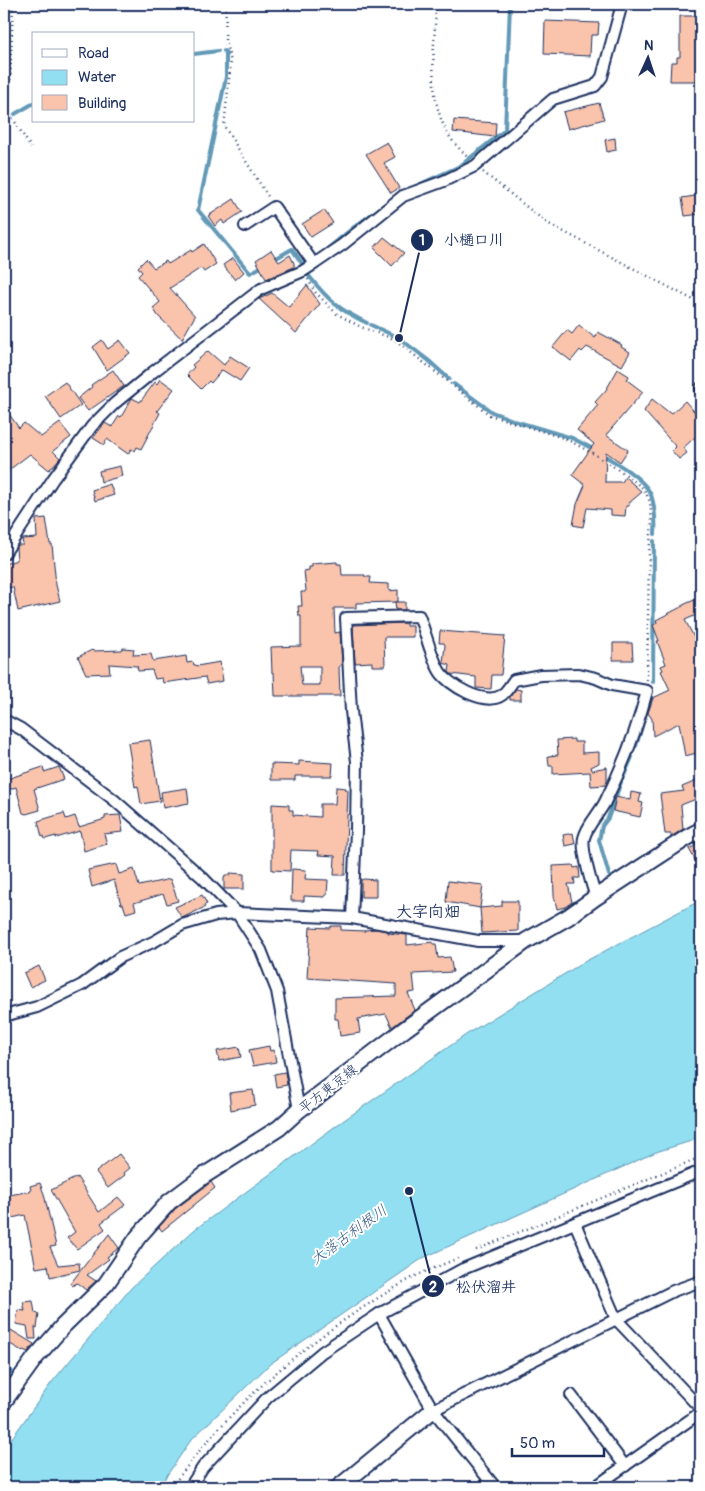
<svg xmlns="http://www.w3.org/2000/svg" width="705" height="1491" font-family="Pangolin,'Klee One',sans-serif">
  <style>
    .water { fill: #91dff0; stroke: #6299b6 }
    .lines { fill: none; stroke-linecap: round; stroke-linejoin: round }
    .stream { stroke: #6299b6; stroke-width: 4 }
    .building { fill: #f9c3ac; stroke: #1b2f5e; fill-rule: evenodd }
    .street-casing { stroke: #1b2f5e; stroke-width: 14 }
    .secondary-casing { stroke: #1b2f5e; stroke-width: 19 }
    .path { stroke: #1b2f5e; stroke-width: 2.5; stroke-dasharray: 1 4; stroke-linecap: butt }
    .street { stroke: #fff; stroke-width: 10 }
    .secondary { stroke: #fff; stroke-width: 15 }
    .labels { text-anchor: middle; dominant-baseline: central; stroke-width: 4; stroke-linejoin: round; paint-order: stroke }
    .street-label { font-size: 14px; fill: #1b2f5e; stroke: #fff }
    .water-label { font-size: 15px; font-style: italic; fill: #385b82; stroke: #fff }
    .quarter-label { font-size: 16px; font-weight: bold; fill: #1b2f5e; stroke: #fff }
    .leader { fill: none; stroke: #1b2f5e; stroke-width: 2 }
    .callout-dot { fill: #1b2f5e; stroke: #fff; stroke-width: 2 }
    .mark-label { font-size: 15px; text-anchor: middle; font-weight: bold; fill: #fff }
    .callout-label { font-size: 15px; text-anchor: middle; font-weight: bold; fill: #1b2f5e; stroke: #fff; stroke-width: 4; stroke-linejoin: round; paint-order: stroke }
  </style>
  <rect width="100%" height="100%" fill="#fff"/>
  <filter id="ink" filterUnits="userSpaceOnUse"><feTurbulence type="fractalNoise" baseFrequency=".02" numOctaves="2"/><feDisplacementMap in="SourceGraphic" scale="10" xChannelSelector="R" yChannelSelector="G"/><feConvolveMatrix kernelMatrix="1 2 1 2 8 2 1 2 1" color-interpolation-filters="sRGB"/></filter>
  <g filter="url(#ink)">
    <path class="water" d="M701,900V1138L656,1152L423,1258L270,1364L191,1440L159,1487H4V1449L52,1382L131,1288L194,1230L337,1125L470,1032L584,962Z"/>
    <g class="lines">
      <g class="stream">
        <path d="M224,51L226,53V77L198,210L250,273L263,266"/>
        <path d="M194,54L218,51"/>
        <path d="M15,114L34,103"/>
        <path d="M4,120L10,117"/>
        <path d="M407,190L460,166L505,130L510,4"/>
        <path d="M321,254L354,227L395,197"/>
        <path d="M273,260L292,249L303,265L305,263"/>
        <path d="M309,276C329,301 338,309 367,323"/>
        <path d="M371,325L399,338L428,360L449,379"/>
        <path d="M454,384L492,412L518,422L572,438L595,450"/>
        <path d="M603,455C618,464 636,474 647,488C655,497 656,522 655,534"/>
        <path d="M653,682L654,541"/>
        <path d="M636,746L651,697"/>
        <path d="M623,778L632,757"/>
        <path d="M609,875L599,840L602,826L608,818L621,782"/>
        <path d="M4,1367L16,1375"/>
      </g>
    </g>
    <g class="building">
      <path d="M680,16H701V81H670L671,62H677V57H680Z"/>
      <path d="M545,21L599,23L598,35H591L590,56L544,54Z"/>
      <path d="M599,103L604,119L568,129L563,112Z"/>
      <path d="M454,120L496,123L495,137L453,132Z"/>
      <path d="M615,138L616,150L607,152L605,140Z"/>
      <path d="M387,142L395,157L384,163L399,188L391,193L366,154Z"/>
      <path d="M701,195V214L685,216L682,198Z"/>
      <path d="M234,199L242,212L224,224L222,220L215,226L208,216Z"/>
      <path d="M324,210L333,223L311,237L302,224Z"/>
      <path d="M384,237L404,253L392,266L374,248Z"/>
      <path d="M204,244L216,264L204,272L201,268L170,288L195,316L182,339L158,316L153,308L160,302L138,276L142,272L138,267L146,259L154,268L166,261L168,264L191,250L192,252Z"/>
      <path d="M271,250L279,262L290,255L294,263V267L266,279L256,260Z"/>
      <path d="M233,258L244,272L235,280L223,265Z"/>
      <path d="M307,285L320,304L296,333L259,299L272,293L289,307Z"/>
      <path d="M579,325L595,338L598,332L622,345L621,347L630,352L622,366L587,347L582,352L580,350L571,361L553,347L567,330L572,334Z"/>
      <path d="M102,340L108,349L120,340L130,353L107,370L93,347Z"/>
      <path d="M208,351L224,365L230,356L249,368L240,381L222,370L211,383L209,381L201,389L187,375L194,367L192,365Z"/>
      <path d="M618,369L629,376L627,380L643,392L606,435L628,450L620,462L606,452L605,482H622L625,477L642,492L629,503V506H626L625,516L611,515V510L587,508L583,527L573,525L577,504L585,485L572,475L594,444L577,430L598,405L595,402L606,390Z"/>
      <path d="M113,370L124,386L88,411L78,398L92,387L91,385Z"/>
      <path d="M160,379L174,389L157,411L160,413L141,449L137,447L135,451L131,449L128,454L107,439L104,445L93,438L105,423L112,427L119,416L121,417L132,398L140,402L155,382L157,384Z"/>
      <path d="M65,382L81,405L61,419L45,396Z"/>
      <path d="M652,399L671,414L685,401L701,419V432L683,448L687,453L679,459L672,451L676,447L644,411Z"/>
      <path d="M4,407L19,428L24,423L41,437L60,423L71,437L53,451L60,458L49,470L30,454L9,470L4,464Z"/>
      <path d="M120,466L122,476L101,482L99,471Z"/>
      <path d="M110,484L114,495L95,501L92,490Z"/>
      <path d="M46,518L50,544H52L56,585L60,601L18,611L13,587L7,588L6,580H4V564L17,560L16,548L18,545H23L22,539L37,538L36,519Z"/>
      <path d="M337,562V564H341L342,575H365V577H371L370,583L389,584V591L398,590V602L356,603V608H334L335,633L340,632L342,663L339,667L340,696H275L274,673H272L271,647L301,646V616H299L298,606H302L301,592H305L306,590L304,571L309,570V567H312V564ZM300,666H320V685H302Z"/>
      <path d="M701,597V613L685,620L697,643L695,644L701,659V717L698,719L701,726V752L685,756L679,723L653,736L652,719L648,713L653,698L670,690L661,671L663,670L661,666L666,664L657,641H659L653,625L657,623L656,620L683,606V605Z"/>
      <path d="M395,602H405V610H396Z"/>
      <path d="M406,623V626H413V637H384L385,666H372V662L355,663L353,625Z"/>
      <path d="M440,631L505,636L501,675H492L491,689L476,688V677L451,674L449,672L450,665L443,663L445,645L444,643H439Z"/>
      <path d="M613,643H632L633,660H613Z"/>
      <path d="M123,648L134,649L133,655L151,654L153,661L186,656L187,663L193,662L194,665H196L197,666L220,662L223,681L207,684L205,677L163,683L162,678L155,679L152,670L138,671L137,666L109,664L110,673L86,674L78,657L92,650L93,651L122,650Z"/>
      <path d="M516,689L521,690V700H510V697Z"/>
      <path d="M574,739V742H582V753L599,752V763L591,767L592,770L607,767V781L606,785L591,786L590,772L553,774V766H549L548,756L558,755L557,740Z"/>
      <path d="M150,740L160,801L141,804L138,786L135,787L128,743Z"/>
      <path d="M299,761L333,763L332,776H295V780H271V764L299,765Z"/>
      <path d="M43,767L44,772L59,767L64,779L34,789L40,810L26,814L23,813L16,787L4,791V780Z"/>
      <path d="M701,779V797L681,805L683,829L671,837V834H665L660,794L684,791L682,787Z"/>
      <path d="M336,787L346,788V790H348L345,875H334L335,856L318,855L319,851L291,850L290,871L272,870V804L289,805V810H293V815L320,817V804H335Z"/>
      <path d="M187,788L189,803L163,808L161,792Z"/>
      <path d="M631,792L641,794L639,802L643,803L640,817L613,811L616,797L630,800Z"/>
      <path d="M64,813L66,819L75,816L79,827L105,819V816L120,815L123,832L104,834L107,844L84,851L80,831L56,838V836L45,839L44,836L42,837L38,821Z"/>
      <path d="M573,833L575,844L565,846L563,835Z"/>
      <path d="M701,843V871L689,849Z"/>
      <path d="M116,864L119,874L134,869L139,886L170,879L178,901L167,904L163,894L134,903L136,910L126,913L123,904H121L114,880L92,887L88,870Z"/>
      <path d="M573,865L574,868L579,867L580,878H574L575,884H568L572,902L565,907L557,909L554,896L553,866Z"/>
      <path d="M292,869L306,870L305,879L328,880L327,895H325V897L304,896V901H291Z"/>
      <path d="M230,873L244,874V889H224V877L225,875H230Z"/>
      <path d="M364,879L376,880V897H361V880Z"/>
      <path d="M448,881L483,885L480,908L446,902Z"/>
      <path d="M202,895L207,904L204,905L205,907L182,918L175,907Z"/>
      <path d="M502,901H518V931L482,933L480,908L502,906Z"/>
      <path d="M331,926H341V930L365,931V930L376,929L388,931V933L407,935V945L433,942V944H436L438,958L450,957L453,972L413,974L415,992L408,993L415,1010L392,1027L386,1014L358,1019L360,1033L340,1036L338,1019H335V998L396,996V984L307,978L310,927L330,928Z"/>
      <path d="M39,966L45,980L30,987L24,973Z"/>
      <path d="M269,1046L270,1051L274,1050L276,1062L253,1066L249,1050Z"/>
      <path d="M239,1047L241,1057L219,1061L217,1051Z"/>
      <path d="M285,1072L287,1085L276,1087L274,1074Z"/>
      <path d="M253,1090L255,1105L231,1110L229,1093Z"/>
      <path d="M119,1154L130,1168L124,1173L125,1175L108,1188L96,1172Z"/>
      <path d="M77,1177L99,1212L118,1197L125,1205L101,1223L105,1229L77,1249L67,1238L75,1232L51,1190Z"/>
      <path d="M211,1182L215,1188L162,1231L159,1227L175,1209Z"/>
      <path d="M40,1183L44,1194L56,1246L50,1247L58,1265L79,1263L80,1270L50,1277L48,1266L36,1268L25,1215L4,1220V1196L31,1191L30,1186Z"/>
      <path d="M109,1234L119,1248L107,1257L109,1259L87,1275L96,1281L86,1290L77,1283L72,1286L70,1284Z"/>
      <path d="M33,1301L35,1313L39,1314L37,1328L35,1327L36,1339H29L27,1326L16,1324L18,1310L25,1311L23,1302Z"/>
      <path d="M11,1330L34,1344L28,1352L23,1350L22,1351L5,1341Z"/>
    </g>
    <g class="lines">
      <g class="street-casing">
        <g id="street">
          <path d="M245,226L274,207L314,264"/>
          <path d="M701,388V391"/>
          <path d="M4,554L53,479L92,426L115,403L153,372L261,289L303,271L314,264L342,245L403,196L444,181L475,166L553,99L595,86L602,77L622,4"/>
          <path d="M4,720L21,729L113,799L203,878L237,913L261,950L277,991L299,1110"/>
          <path d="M352,918L356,831L357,762L351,711L346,618L419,616C426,634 430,653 439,670C447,685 486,707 502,695C507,691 511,684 514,680L541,675L579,674L596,678L612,685L647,691C637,729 623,766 605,802C599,814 587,825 584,838C581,849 592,886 596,897"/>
          <path d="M4,1016L37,1007L82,985L120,957L155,941L182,925L216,915L237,913L352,918L478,941H526"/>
          <path d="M575,1223L616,1319L701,1409"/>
          <path d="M379,1314L433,1410L495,1487"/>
          <path d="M571,1395L625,1466"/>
          <path d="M433,1410L673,1291L701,1281"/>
          <path d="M190,1487L203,1467L267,1398L322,1352L379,1314L463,1269L701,1171"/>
          <path d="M595,1487L701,1412"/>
        </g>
      </g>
      <g class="secondary-casing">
        <g id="secondary">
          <path d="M4,1401L35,1358L63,1326L106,1284L138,1237L169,1202L205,1175L279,1128L299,1110L405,1029L526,941L568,917L596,897L688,837L701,830"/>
          <path d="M339,1487L433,1410"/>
        </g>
      </g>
      <g class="path">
        <path d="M13,4L9,112L31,148"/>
        <path d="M226,4L225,41L231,61L224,126L269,198"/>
        <path d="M436,4C435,46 426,96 448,134C453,143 462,151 468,158"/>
        <path d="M483,172L547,223L701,304"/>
        <path d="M308,279L315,292L337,314L361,327L394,339L490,415L566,439L594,454L625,474L644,489L650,502L652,522L649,554L647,680"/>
        <path d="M476,1250L701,1157"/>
        <path d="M172,1487C233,1400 319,1330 412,1278C427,1270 443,1265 458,1258"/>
      </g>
      <use href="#street" class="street"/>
      <use href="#secondary" class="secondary"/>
    </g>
  </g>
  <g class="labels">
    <g class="street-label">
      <text transform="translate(328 1089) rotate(-38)">平方東京線</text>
    </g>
    <g class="water-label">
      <text transform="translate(349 1235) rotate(-36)">大落古利根川</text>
    </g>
    <g class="quarter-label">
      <text x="428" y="912">大字向畑</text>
    </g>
  </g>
  <path class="leader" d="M399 338L422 240M409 1191L433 1286"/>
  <g class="callout-dot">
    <circle cx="399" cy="338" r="5"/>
    <circle cx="409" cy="1191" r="5"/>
    <circle cx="422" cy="240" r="12"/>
    <circle cx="433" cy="1286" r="12"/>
  </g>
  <g class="mark-label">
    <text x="422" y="245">1</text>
    <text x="433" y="1292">2</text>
  </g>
  <g class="callout-label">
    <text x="474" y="245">小樋口川</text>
    <text x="486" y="1292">松伏溜井</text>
  </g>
  <rect width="705" height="1491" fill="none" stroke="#fff" stroke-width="20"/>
  <rect x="10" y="10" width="685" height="1471" fill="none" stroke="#1b2f5e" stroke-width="2" filter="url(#ink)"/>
  <rect x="32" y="32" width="162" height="90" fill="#ffffff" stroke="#a4acbf"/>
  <rect x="42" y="49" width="25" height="8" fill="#ffffff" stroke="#a4acbf"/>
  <text x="78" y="58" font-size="15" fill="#1b2f5e">Road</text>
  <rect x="42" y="70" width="25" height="15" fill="#91dff0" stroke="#a4acbf"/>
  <text x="78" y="82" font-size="15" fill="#1b2f5e">Water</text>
  <rect x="42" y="95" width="25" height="15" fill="#f9c3ac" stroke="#a4acbf"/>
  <text x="78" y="108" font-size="15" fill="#1b2f5e">Building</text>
  <g transform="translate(648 58) rotate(3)" stroke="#ffffff" stroke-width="4" paint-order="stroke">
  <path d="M0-4L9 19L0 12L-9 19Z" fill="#1b2f5e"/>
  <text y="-8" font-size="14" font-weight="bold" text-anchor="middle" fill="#1b2f5e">N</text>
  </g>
  <path d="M512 1448v8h92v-8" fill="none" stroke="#1b2f5e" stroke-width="2.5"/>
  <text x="520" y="1448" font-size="15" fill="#1b2f5e" stroke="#ffffff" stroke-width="4" paint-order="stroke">50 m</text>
</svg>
